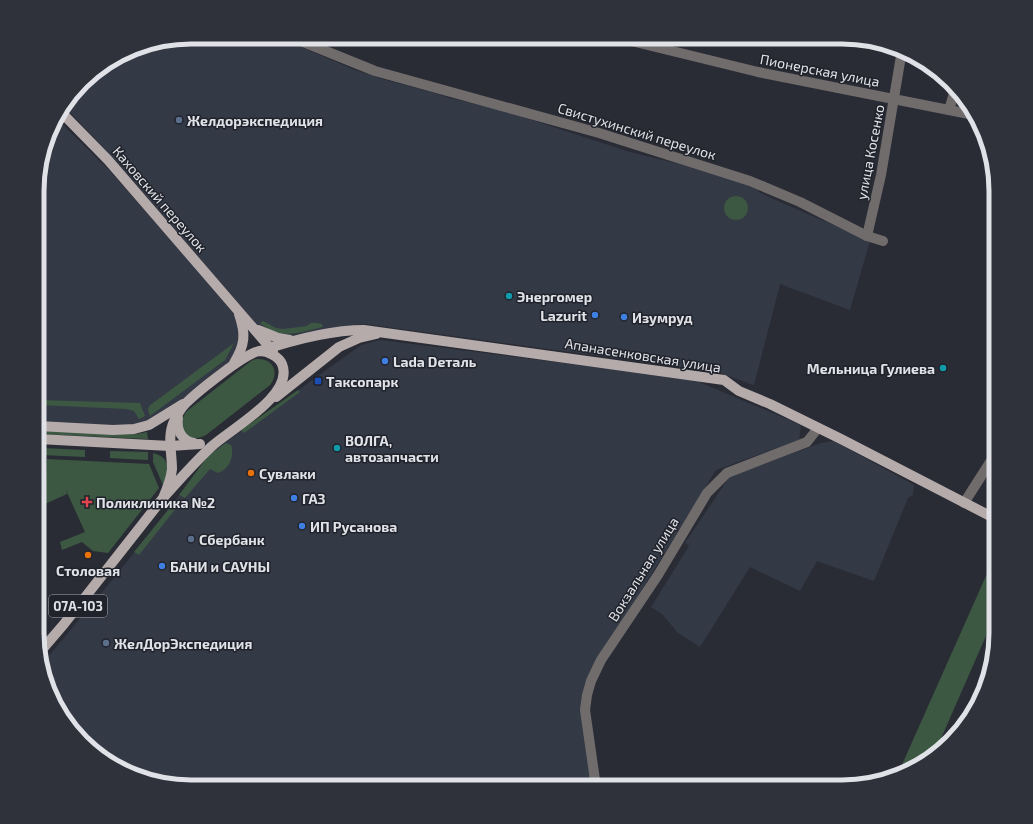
<svg xmlns="http://www.w3.org/2000/svg" width="1033" height="824" font-family="'Exo 2',sans-serif">
  <style>
    .built { fill: #343946 }
    .green { fill: #3c5842 }
    .lines { fill: none; stroke-linecap: round; stroke-linejoin: round }
    .minor { stroke: #716c6c; stroke-width: 10 }
    .major { stroke: #b6abab; stroke-width: 10 }
    .service-dot { fill: #5c6f8a; stroke: #20232b; stroke-width: 1.5 }
    .culture-dot { fill: #0f9aa8; stroke: #20232b; stroke-width: 1.5 }
    .shop-dot { fill: #3f7fe0; stroke: #20232b; stroke-width: 1.5 }
    .transit-dot { fill: #1a4fb4; stroke: #20232b; stroke-width: 1.5 }
    .food-dot { fill: #e8710a; stroke: #20232b; stroke-width: 1.5 }
    .health-dot { fill: #e0444e; stroke: #20232b; stroke-width: 1.5 }
    .labels { text-anchor: middle; dominant-baseline: central; stroke-width: 3; stroke-linejoin: round; paint-order: stroke }
    .shield { fill: #20232b; stroke: #a6a9af; stroke-width: 1 }
    .shield-label { font-size: 13px; font-weight: bold; fill: #e0e2e7 }
    .street-label { font-size: 14px; fill: #e0e2e7; stroke: #20232b }
    .poi-label { font-size: 14px; font-weight: bold; fill: #e0e2e7; stroke: #20232b; text-anchor: start }
    .rim { fill: none; stroke: #e0e2e7; stroke-width: 5 }
  </style>
  <rect width="100%" height="100%" fill="#2a2c35"/>
  <g class="built">
    <path d="M191,37H270L294,44L355,70L389,81L439,94L449,98L498,109L630,152L679,164L757,188L759,192L771,198L870,241L850,310L780,284L754,385L717,372L365,324L324,329L293,335H284L264,329L257,325L117,162L64,106L90,75L141,45Z"/>
    <path d="M56,118L110,171L233,311L238,325L240,339L234,355L228,364L188,395L147,421L136,425L112,426L38,422V171Z"/>
    <path d="M380,340L692,379L801,425L799,440L716,470L590,673L584,686L581,708L593,787H181L132,775L89,749L53,701L43,663L118,573L215,450L361,345Z"/>
    <path d="M834,441L914,485L913,495L908,498L874,581L817,561L800,591L750,567L700,647L678,633L662,614L651,607L689,546L685,543L730,476L821,443Z"/>
  </g>
  <g class="green">
    <circle cx="736" cy="208" r="12"/>
    <path d="M263,321L276,328L283,329L307,326C311,321 316,323 322,324L323,327C300,332 281,341 260,323Z"/>
    <path d="M234,343L225,360L150,416L148,410L149,406Z"/>
    <path d="M256,359C273,358 280,372 270,385L206,435C188,445 174,427 187,411L251,361Z"/>
    <path d="M298,390L300,392L244,433L241,430Z"/>
    <path d="M38,400L140,403L145,416L139,419L134,411L127,409L38,405Z"/>
    <path d="M38,429L137,434L147,432L148,439L38,434Z"/>
    <path d="M226,443L231,445C235,457 229,469 218,473L210,469L185,498L179,495L208,456Z"/>
    <path d="M43,448L85,450V457L43,455Z"/>
    <path d="M110,451L148,452V460L110,458Z"/>
    <path d="M153,453C172,458 168,471 163,485L153,462Z"/>
    <path d="M47,459L149,464L159,488L108,553L93,551L82,542L62,550L60,542L85,532L65,488L67,494L45,504Z"/>
    <path d="M177,499L181,502L139,555L134,552Z"/>
    <path d="M994,558H996V613L936,750L901,775L897,776Z"/>
  </g>
  <g class="lines">
    <g class="minor">
      <path d="M291,37L375,71L599,133L750,181L800,202L867,236L883,241"/>
      <path d="M615,37L758,72L974,115"/>
      <path d="M949,110L955,90"/>
      <path d="M867,236L881,175L902,50"/>
      <path d="M964,503L996,453"/>
      <path d="M596,787L585,710L587,695L591,681L601,660L658,575L707,493L727,473L807,442L818,428"/>
    </g>
    <g class="major">
      <path d="M60,111L108,160L273,351"/>
      <path d="M258,330L278,338L290,340"/>
      <path d="M260,351C293,340 329,330 364,330L724,380L739,391L770,404L841,439L996,519"/>
      <path d="M234,363C245,345 246,334 239,314"/>
      <path d="M276,397L339,347L359,338L376,334"/>
      <path d="M178,418C176,430 182,441 194,443"/>
      <path d="M38,426L113,430L134,429L149,425L183,404"/>
      <path d="M38,439L170,446L200,444"/>
      <path d="M40,652L64,624L163,498C178,481 194,463 211,447C229,430 295,395 282,364C279,357 268,351 260,351C246,352 196,393 186,403C181,408 177,415 174,421C167,436 172,453 172,469C171,480 167,489 163,498"/>
    </g>
  </g>
  <g class="service-dot">
    <circle cx="179" cy="120" r="4"/>
    <circle cx="191" cy="539" r="4"/>
    <circle cx="106" cy="643" r="4"/>
  </g>
  <g class="culture-dot">
    <circle cx="509" cy="296" r="4"/>
    <circle cx="943" cy="368" r="4"/>
    <circle cx="337" cy="448" r="4"/>
  </g>
  <g class="shop-dot">
    <circle cx="595" cy="315" r="4"/>
    <circle cx="624" cy="317" r="4"/>
    <circle cx="385" cy="361" r="4"/>
    <circle cx="294" cy="498" r="4"/>
    <circle cx="302" cy="526" r="4"/>
    <circle cx="162" cy="566" r="4"/>
  </g>
  <rect class="transit-dot" x="314" y="377" width="8" height="8" rx="2"/>
  <g class="food-dot">
    <circle cx="251" cy="473" r="4"/>
    <circle cx="88" cy="555" r="4"/>
  </g>
  <path class="health-dot" d="M85 496h4v4h4v4h-4v4h-4v-4h-4v-4h4z"/>
  <g class="labels">
    <rect class="shield" x="49" y="595" width="58" height="22" rx="3"/>
    <g class="shield-label">
      <text x="78" y="606">07А-103</text>
    </g>
    <g class="street-label">
      <text transform="translate(820 70) rotate(11)">Пионерская улица</text>
      <text transform="translate(637 131) rotate(17)">Свистухинский переулок</text>
      <text transform="translate(870 152) rotate(-79)">улица Косенко</text>
      <text transform="translate(160 199) rotate(49)">Каховский переулок</text>
      <text transform="translate(643 355) rotate(9)">Апанасенковская улица</text>
      <text transform="translate(643 569) rotate(-58)">Вокзальная улица</text>
    </g>
    <g class="poi-label">
      <text x="187" y="120">Желдорэкспедиция</text>
      <text x="517" y="296">Энергомер</text>
      <text x="587" y="315" text-anchor="end">Lazurit</text>
      <text x="632" y="317">Изумруд</text>
      <text x="393" y="361">Lada Dеталь</text>
      <text x="935" y="368" text-anchor="end">Мельница Гулиева</text>
      <text x="326" y="381">Таксопарк</text>
      <text x="345" y="440">ВОЛГА,<tspan x="345" dy="16">автозапчасти</tspan></text>
      <text x="259" y="473">Сувлаки</text>
      <text x="302" y="498">ГАЗ</text>
      <text x="96" y="502">Поликлиника №2</text>
      <text x="310" y="526">ИП Русанова</text>
      <text x="199" y="539">Сбербанк</text>
      <text x="170" y="566">БАНИ и САУНЫ</text>
      <text x="88" y="570" text-anchor="middle">Столовая</text>
      <text x="114" y="643">ЖелДорЭкспедиция</text>
    </g>
  </g>
  <path d="M0 0H1033V824H0ZM191 44H842A147 147 0 0 1 989 191V633A147 147 0 0 1 842 780H191A147 147 0 0 1 44 633V191A147 147 0 0 1 191 44Z" fill="#2f323a" fill-rule="evenodd"/>
  <path class="rim" d="M191 44H842A147 147 0 0 1 989 191V633A147 147 0 0 1 842 780H191A147 147 0 0 1 44 633V191A147 147 0 0 1 191 44Z"/>
</svg>
